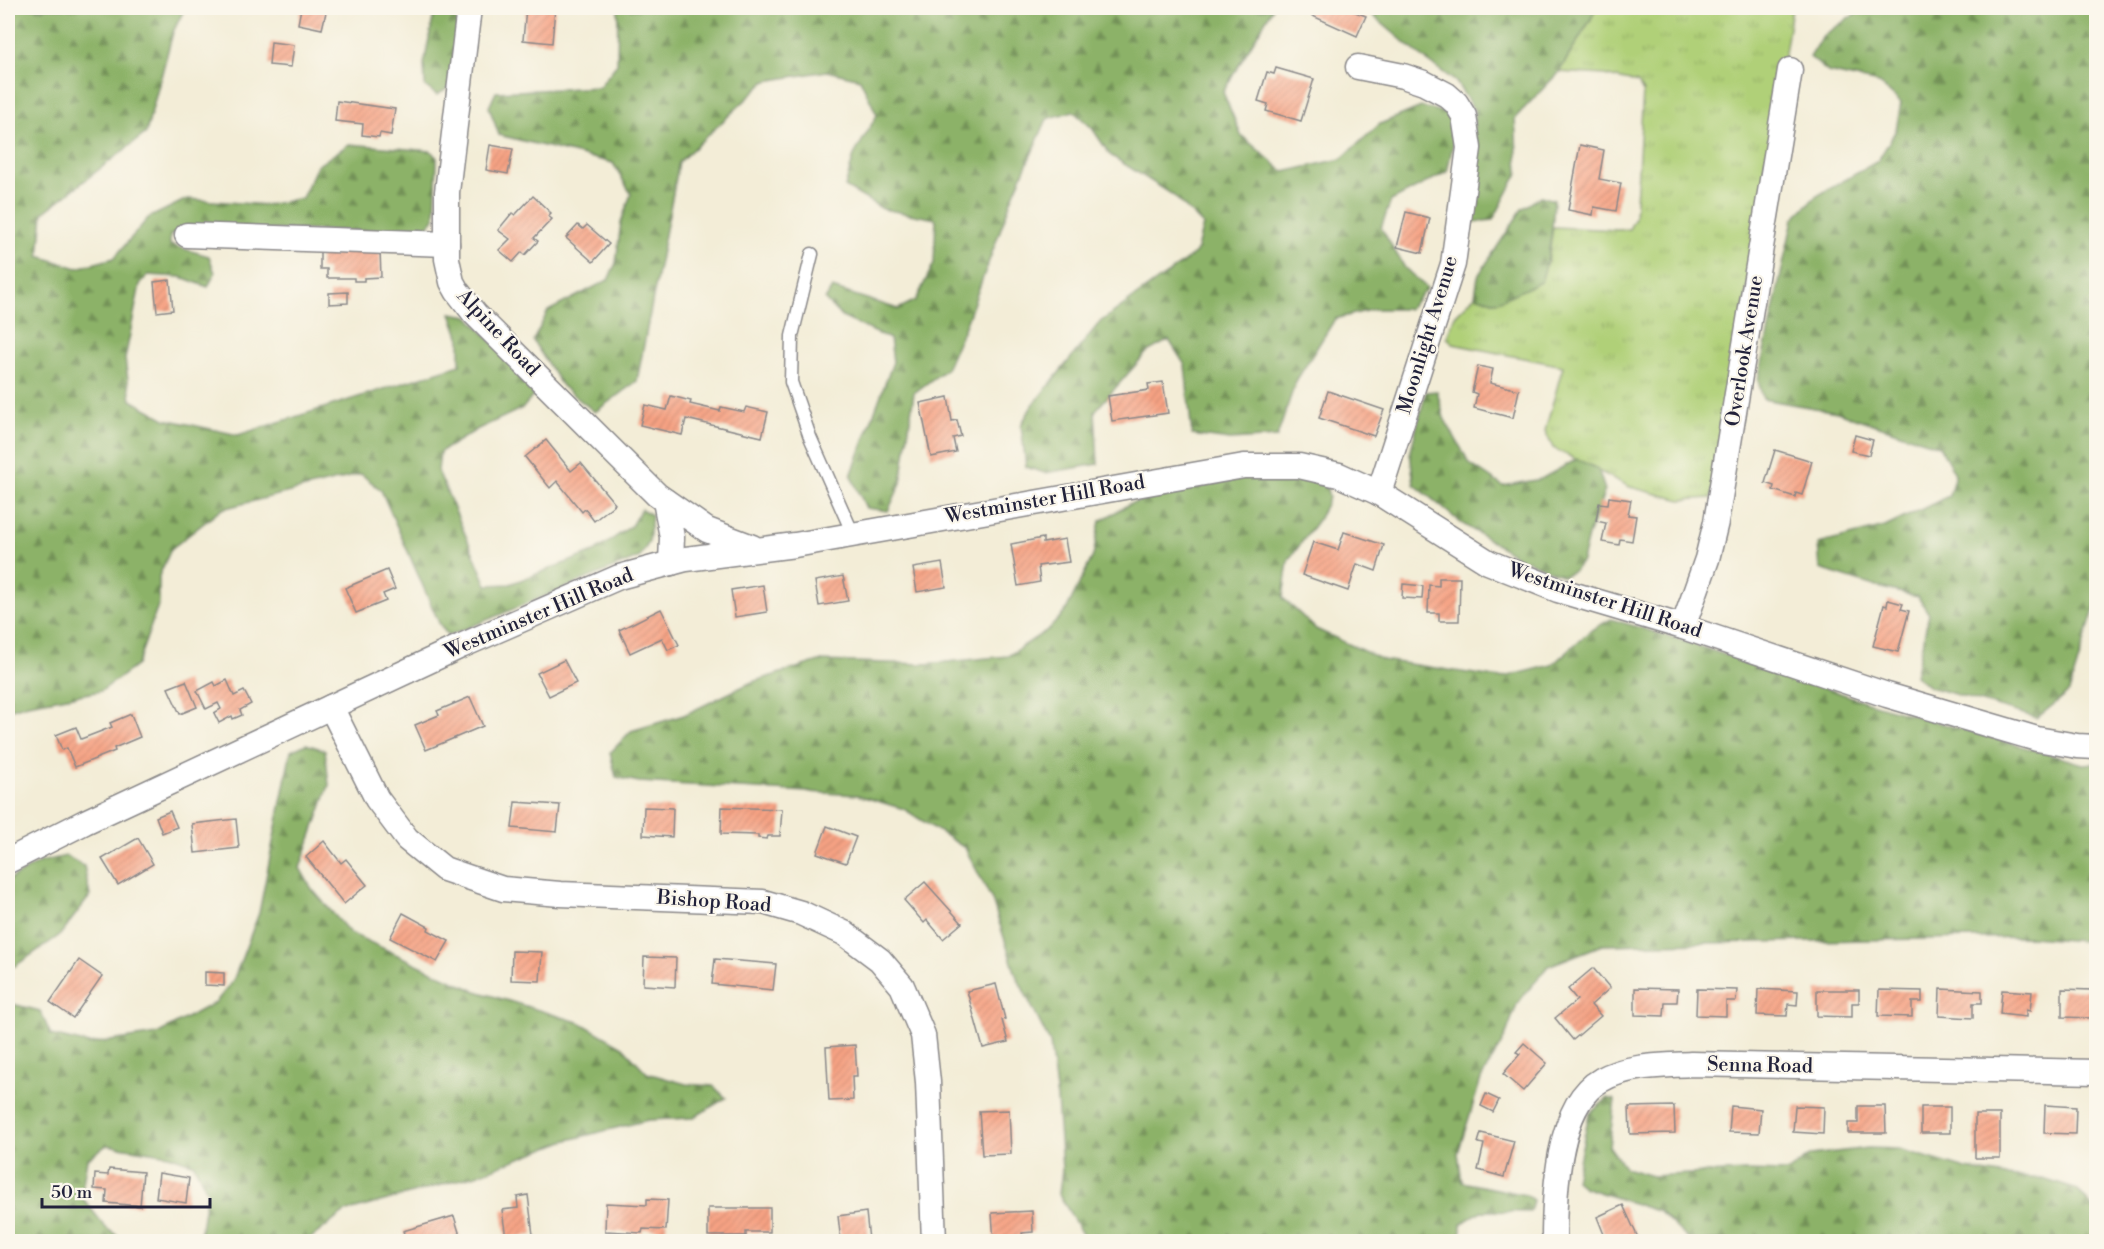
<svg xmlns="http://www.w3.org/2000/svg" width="2104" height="1249" font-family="'Libre Bodoni',serif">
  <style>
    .grass { fill: url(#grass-tufts); stroke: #69795a; stroke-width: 1.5 }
    .forest { fill: url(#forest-firs); stroke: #576a52; stroke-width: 1.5 }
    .building { fill: url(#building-hatch) }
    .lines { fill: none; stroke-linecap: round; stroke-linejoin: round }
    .lane-casing { stroke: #8a8889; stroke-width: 15 }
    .street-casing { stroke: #8a8889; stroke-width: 27 }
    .lane { stroke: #fff; stroke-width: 12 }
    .street { stroke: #fff; stroke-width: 24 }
    .labels { text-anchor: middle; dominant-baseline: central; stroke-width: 4.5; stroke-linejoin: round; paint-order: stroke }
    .street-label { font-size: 20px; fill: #22223b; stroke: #fbf7ec }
  </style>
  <defs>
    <pattern id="grass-tufts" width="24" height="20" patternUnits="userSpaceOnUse" patternTransform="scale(1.5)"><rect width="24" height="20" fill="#b0d078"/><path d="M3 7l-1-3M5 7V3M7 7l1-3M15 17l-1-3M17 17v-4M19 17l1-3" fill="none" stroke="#97b269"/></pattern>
    <pattern id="forest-firs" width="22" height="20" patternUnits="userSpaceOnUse" patternTransform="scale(1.5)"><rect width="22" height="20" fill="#8cb268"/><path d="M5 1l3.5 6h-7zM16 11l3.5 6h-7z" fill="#729057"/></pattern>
    <pattern id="building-hatch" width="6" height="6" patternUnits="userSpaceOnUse" patternTransform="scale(1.5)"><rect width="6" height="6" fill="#f6a283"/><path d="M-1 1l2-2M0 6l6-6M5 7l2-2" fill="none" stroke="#d38b72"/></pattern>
  </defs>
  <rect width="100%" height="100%" fill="#fbf7ec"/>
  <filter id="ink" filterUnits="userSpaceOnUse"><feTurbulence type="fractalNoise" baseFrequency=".0167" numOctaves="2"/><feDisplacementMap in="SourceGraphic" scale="12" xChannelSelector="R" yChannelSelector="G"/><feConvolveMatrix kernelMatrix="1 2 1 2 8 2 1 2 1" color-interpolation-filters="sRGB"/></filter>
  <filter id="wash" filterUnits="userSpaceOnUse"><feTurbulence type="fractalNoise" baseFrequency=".008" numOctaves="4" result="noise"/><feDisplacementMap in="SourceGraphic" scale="24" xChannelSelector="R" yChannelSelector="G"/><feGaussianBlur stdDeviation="1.35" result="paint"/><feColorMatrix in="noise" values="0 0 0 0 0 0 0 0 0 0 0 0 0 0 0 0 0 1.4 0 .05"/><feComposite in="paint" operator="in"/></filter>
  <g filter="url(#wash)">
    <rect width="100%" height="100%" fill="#f3edd7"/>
    <path class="grass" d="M1596,8H1792L1759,221L1711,498L1681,500L1630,487L1553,448L1545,431L1563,366L1453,344L1447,337L1455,316L1475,296L1496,302L1548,261L1553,227L1619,230L1629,229L1635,218L1643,92L1638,83L1604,75L1559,72L1591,19Z"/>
    <g class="forest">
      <path d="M8,8H185L173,32L146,133L43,213L39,256L77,268L114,258L148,218L187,199L267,205L302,198L317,166L349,144L431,151L437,158L435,218L426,228L399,231L185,229L170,235V245L209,256L215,273L208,287L181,277L148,275L140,284L125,359L131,400L165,419L238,435L460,365V339L451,313L468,316L537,391L523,408L478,429L440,452L438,471L487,585L510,584L594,552L631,526L641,509L652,515L649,542L640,557L448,636L439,623L381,490L361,474L222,509L171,549L159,576V603L137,665L101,691L28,704L8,710Z"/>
      <path d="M435,8H460L450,87L437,95L425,86L424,64Z"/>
      <path d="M618,8H1273L1223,92L1241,135L1284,172L1341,159L1380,124L1421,107L1448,113L1455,135L1447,172L1391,201L1381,228L1405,268L1427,288L1409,309H1374L1335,319L1296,381L1277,437L1230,440L1192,435L1185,365L1169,340L1147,352L1095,411L1098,464L1045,473L1026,467L1021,425L1032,406L1100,322L1196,253L1203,225L1173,195L1110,155L1092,128L1073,111L1047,119L1012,198L966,324L946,369L914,393L901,483L888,511L866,508L851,476L893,362L890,339L842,317L825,300L832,288L898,309L916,300L934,263L936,219L883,209L845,187L854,155L877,115L860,79L827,71L766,81L679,162L637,381L595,412L562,386L533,341L548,311L608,280L616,263L621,222L631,194L613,163L499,135L489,107L496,92L599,87L617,64Z"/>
      <path d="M1364,8H1596L1591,19L1559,72L1515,118L1518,173L1493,220L1473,222L1474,110L1456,82L1417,53Z"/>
      <path d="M1864,8H2096V603L2069,692L2037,718L1930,687L1915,676L1929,614L1918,597L1874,586L1820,569L1818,544L1885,527L1949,496L1955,474L1939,446L1837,412L1763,399L1758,380L1793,219L1815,197L1878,161L1896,130L1901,103L1879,83L1828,72L1810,57L1824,35Z"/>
      <path d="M1541,196L1554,200C1553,229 1550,255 1541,282L1496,302L1475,296L1478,276L1522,209Z"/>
      <path d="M1437,391L1444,418L1470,464L1503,486L1541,479L1577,459L1598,469L1605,490L1588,536L1582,561L1574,571L1563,576L1514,555L1461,523L1414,484L1410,453L1426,392Z"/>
      <path d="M1289,475L1326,483L1329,498L1318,520L1288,561L1283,598L1316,629L1383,660L1501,678L1552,665L1591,630L1611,619L1668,636L1867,702L2083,764L2096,763V942L2030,937L1602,945L1548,966L1517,1004L1505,1037L1481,1079L1458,1153L1462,1182L1526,1195L1533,1200L1530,1212L1481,1211L1461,1224V1241H1086L1059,1194L1062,1169L1057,1099L1050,1043L1016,975L992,900L965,848L904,809L857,795L639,782L616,777L610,753L631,731L684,715L752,682L819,661L925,664L1008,656L1049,629L1065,612L1093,556L1100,521L1131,503L1239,478Z"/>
      <path d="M306,744L325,750L329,785L300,868L312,889L350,933L473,990L581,1023L623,1047L647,1073L686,1084L713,1086L726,1098L693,1118L648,1120L564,1141L476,1175L345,1212L307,1241H199L207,1191L194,1164L169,1155L107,1145L87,1159L81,1196L107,1229L126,1241H8V1003L40,1011L51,1035L90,1044L157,1034L216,1002L233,981L259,913L291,751Z"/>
      <path d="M66,856L84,866L90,896L60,935L15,966L8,968V880L40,862Z"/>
      <path d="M1608,1098L1615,1100L1609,1146L1625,1168L1652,1176L1744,1171L1787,1172L1811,1155L1868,1148L1899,1149L1966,1169L2006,1176L2043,1179L2078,1190L2096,1212V1241H1690L1660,1212L1583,1187L1575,1180L1589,1114Z"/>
    </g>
    <g id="blocks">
      <g class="building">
        <path d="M301,8H327L322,29L298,24Z"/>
        <path d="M526,8H555L552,43L523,40Z"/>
        <path d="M1309,8H1345L1366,16L1357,36L1306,13Z"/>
        <path d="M271,42L294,45L291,67L269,65Z"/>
        <path d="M1276,68L1314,79L1301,121L1266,111L1268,104L1258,101L1267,72L1274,74Z"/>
        <path d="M337,101L395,109L391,135L380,133L379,137L362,135L363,124L335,121Z"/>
        <path d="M490,145L513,149L508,174L486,170Z"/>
        <path d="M1580,145L1604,150L1599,179L1621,183L1616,211L1594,207L1593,215L1568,210Z"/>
        <path d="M533,196L551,213L548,216L552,219L534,238L538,241L525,255L522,252L513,262L499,250L510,239L498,230L512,213L515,215Z"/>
        <path d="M1406,212L1430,218L1422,253L1397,247Z"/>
        <path d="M578,225L583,229L587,225L609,244L593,262L566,238Z"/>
        <path d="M380,250L381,277L364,278V281H354V278H327V269H320V251Z"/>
        <path d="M170,280L173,310L157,312L154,282Z"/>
        <path d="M348,292V303L329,304V293Z"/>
        <path d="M1478,366L1493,369L1490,383L1519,390L1513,418L1474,408L1477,394L1472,392Z"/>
        <path d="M1163,382L1168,413L1112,421L1108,396L1149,390L1148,384Z"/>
        <path d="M1328,391L1384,410L1374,436L1319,418Z"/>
        <path d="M671,396L691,401L690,404L720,411L721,407L744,412L746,407L768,412L762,437L686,419L682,435L640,425L645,405L667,410Z"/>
        <path d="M948,397L952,421L957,420L961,436L953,438L956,452L931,457L920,403Z"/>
        <path d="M1855,435L1873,440L1869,455L1851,451Z"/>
        <path d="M546,440L571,471L581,463L615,504L594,521L585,509L582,512L557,481L550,488L525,457Z"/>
        <path d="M1775,450L1812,461L1802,495L1796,493L1795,497L1773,490L1774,486L1765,483Z"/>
        <path d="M1609,497L1631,500L1628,515L1636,516L1632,541L1620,539L1619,545L1602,542L1606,523L1596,521L1599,503L1608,504Z"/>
        <path d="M1344,532L1384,545L1376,571L1357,564L1348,591L1302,575L1313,542L1338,550Z"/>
        <path d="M1043,538V543L1065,539L1069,562L1038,566L1040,582L1018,586L1011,544Z"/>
        <path d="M942,563L946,587L917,592L913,568Z"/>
        <path d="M387,570L395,589L383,594L386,601L356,613L345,588Z"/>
        <path d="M843,576L848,601L819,606L815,581Z"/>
        <path d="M1439,578H1460L1459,621H1439V613H1428L1429,585L1439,586Z"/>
        <path d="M1403,584L1423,586L1422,599L1402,598Z"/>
        <path d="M763,585L767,612L735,617L731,590Z"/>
        <path d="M1888,600L1903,604L1901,609L1909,611L1898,652L1873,646L1884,605L1887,606Z"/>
        <path d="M661,609L679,645L668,650L662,638L630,653L619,630Z"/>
        <path d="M564,660L576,683L549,696L537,673Z"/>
        <path d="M227,680L234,696L244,691L251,704L240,710L242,715L233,719L232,716L219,723L214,713L221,709L218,703L206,709L197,691L214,682L216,686Z"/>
        <path d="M186,681L197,707L180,714L168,688Z"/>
        <path d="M470,697L483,726L426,750L415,725L439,715L437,711Z"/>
        <path d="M131,714L140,737L114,748L115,751L75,767L67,748L62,750L56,735L76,727L81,739L112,727L110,723Z"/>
        <path d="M515,802L560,805L557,832L512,828Z"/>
        <path d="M644,807L673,808L672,837L643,835Z"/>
        <path d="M722,807L782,809L780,836H768L767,839L758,838V835L721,834Z"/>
        <path d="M170,811L177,827L162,833L156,817Z"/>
        <path d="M236,819L239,848L195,853L192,824Z"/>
        <path d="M827,826L856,837L846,863L817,853Z"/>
        <path d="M138,838L153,864L118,885L102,859Z"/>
        <path d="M324,841L341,863L346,859L367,885L344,904L306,857Z"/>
        <path d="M925,882L962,923L943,939L927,920L924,923L904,900Z"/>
        <path d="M403,913L429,927L428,930L449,941L437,962L390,938Z"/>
        <path d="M512,951L542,952L540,981L511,980Z"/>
        <path d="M644,957L676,958L675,987L643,985Z"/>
        <path d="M715,959L776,964L773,990L712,984Z"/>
        <path d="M79,960L102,976L73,1018L50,1002Z"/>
        <path d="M1593,968L1610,988L1591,1005L1601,1016L1573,1040L1555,1018L1577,1000L1568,989Z"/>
        <path d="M205,972L224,973V986L205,985Z"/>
        <path d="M996,984L1005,1019L1002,1020L1008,1042L983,1048L967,991Z"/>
        <path d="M1635,988L1678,989L1677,1002H1665L1664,1016L1635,1015Z"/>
        <path d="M1697,989L1737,990L1736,1001H1726V1016L1696,1015Z"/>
        <path d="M1758,989L1798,991L1797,1005L1788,1004L1787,1016L1757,1015Z"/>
        <path d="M1940,989L1982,991V1003H1973V1018L1939,1016Z"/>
        <path d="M2062,989L2092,990V993L2096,994V1014H2093V1018L2062,1017Z"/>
        <path d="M1817,990H1859V1003H1852V1017L1817,1016Z"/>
        <path d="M1879,990L1922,991V1002H1912V1017L1878,1016Z"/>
        <path d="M2002,990L2032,992L2030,1011L2026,1010V1017L2000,1014Z"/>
        <path d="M1524,1043L1547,1063L1523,1091L1503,1074L1520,1054L1516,1052Z"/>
        <path d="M855,1045L857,1076H852L853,1100L829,1101L826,1047Z"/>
        <path d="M1486,1094L1499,1100L1493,1112L1481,1106Z"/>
        <path d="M2093,1100H2096V1133H2091Z"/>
        <path d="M2045,1105L2076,1107L2075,1134L2044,1133Z"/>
        <path d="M1674,1106L1675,1133L1630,1134L1629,1107Z"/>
        <path d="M1731,1106L1761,1109L1759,1133L1729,1132Z"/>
        <path d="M1795,1106L1824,1107L1823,1134L1793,1132Z"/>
        <path d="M1858,1106H1885L1886,1133H1848V1123H1858Z"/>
        <rect x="1921" y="1107" width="29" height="26"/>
        <path d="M1009,1110L1011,1154L982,1155L979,1111Z"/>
        <rect x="1975" y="1114" width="25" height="44"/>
        <path d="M1481,1133L1514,1141L1504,1177L1478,1170L1484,1144L1478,1143Z"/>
        <path d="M109,1169L143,1172L140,1206L106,1203L107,1190L94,1189L95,1174L108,1175Z"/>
        <path d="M159,1173L189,1178L186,1203L156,1198Z"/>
        <path d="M528,1195L533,1235L506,1238L502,1210L518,1208L517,1197Z"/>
        <path d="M647,1199L668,1200L666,1230L643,1229L642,1233L605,1231L606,1203L647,1205Z"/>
        <path d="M1623,1205L1640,1242H1607L1597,1217Z"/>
        <path d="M708,1208H770V1232H746V1236H708Z"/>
        <path d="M1032,1211L1033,1232L1022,1233L1023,1242H994L992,1213Z"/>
        <path d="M866,1212L869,1240L841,1242L838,1216Z"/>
        <path d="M454,1216L462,1242H407L403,1231Z"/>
      </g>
    </g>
  </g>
  <g filter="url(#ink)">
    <use href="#blocks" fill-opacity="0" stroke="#8a8889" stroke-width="1.5"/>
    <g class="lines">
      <g class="lane-casing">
        <path id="lane" d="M812,254L792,336L791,382L810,437L853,534"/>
      </g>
      <g class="street-casing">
        <g id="street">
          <path d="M469,8L447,192V259L452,282L457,291L475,314L657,495L707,530L752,547"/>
          <path d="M1358,67L1403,76L1424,83L1447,95L1456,103L1464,116L1469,148L1453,264L1379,493"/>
          <path d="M187,235L447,244"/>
          <path d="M665,501L672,537L671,563"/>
          <path d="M1683,627L1707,559L1716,522L1790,70"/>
          <path d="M331,707L377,799L407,839L444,869L503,889L560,894L763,902L801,913L844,933L880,960L902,986L923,1035L928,1082L934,1242"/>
          <path d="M8,861L85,822L461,646L619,577L686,559L795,545L1244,466H1299L1339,475L1379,493L1488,562L1558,590L1683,627L1887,695L2037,739L2077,746L2096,747"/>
          <path d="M1554,1242C1554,1197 1557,1104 1601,1080C1627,1065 1662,1066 1691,1064L2096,1072"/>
        </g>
      </g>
      <use href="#lane" class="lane"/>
      <use href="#street" class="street"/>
    </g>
  </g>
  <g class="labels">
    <g class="street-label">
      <text transform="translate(498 333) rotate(47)">Alpine Road</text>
      <text transform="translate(1428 335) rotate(-73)">Moonlight Avenue</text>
      <text transform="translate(1745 351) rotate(-81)">Overlook Avenue</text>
      <text transform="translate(1045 500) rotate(-10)">Westminster Hill Road</text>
      <text transform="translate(1605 601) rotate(18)">Westminster Hill Road</text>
      <text transform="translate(539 614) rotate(-23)">Westminster Hill Road</text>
      <text transform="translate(714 902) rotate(4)">Bishop Road</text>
      <text transform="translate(1760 1066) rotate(1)">Senna Road</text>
    </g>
  </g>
  <rect width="2104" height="1249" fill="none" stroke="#fbf7ec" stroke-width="30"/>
  <path d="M42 1198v9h168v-9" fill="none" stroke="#22223b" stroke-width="3"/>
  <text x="51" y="1198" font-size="18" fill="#22223b" stroke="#fbf7ec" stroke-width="4.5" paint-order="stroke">50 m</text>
</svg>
